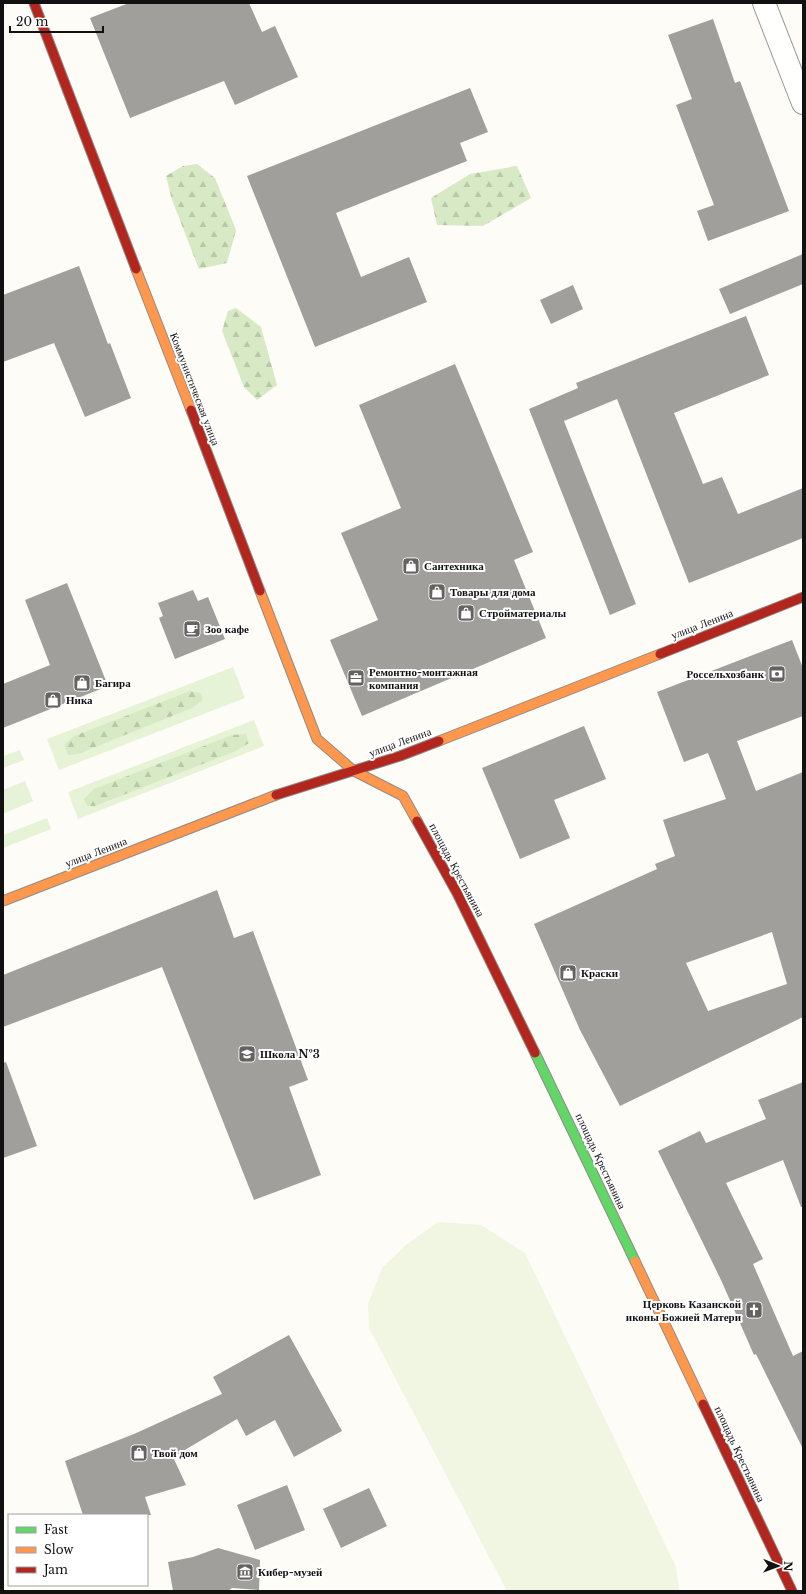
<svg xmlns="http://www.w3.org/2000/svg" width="806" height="1594" font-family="'Libre Baskerville',serif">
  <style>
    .grass { fill: #e7f3d7 }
    .forest { fill: url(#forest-firs) }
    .pitch { fill: #f0f6e1 }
    .building { fill: #a19f9c; fill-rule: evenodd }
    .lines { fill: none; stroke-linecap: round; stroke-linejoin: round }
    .street-casing { stroke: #979795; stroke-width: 24 }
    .fast-casing { stroke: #8e8d8b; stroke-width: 11 }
    .slow-casing { stroke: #8e8d8b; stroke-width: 11 }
    .jam-casing { stroke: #8e8d8b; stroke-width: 11 }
    .street { stroke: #fffffe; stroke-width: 22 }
    .fast { stroke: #63d668; stroke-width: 9 }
    .slow { stroke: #ff974d; stroke-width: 9 }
    .jam { stroke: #b3261e; stroke-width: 9 }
    .labels { text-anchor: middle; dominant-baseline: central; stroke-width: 4; stroke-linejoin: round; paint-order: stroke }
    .street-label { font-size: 11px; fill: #111; stroke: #fff }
    .poi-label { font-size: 11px; font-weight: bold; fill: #111; stroke: #fff; text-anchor: start }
  </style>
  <defs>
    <pattern id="forest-firs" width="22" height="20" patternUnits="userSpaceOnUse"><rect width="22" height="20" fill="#d8eac5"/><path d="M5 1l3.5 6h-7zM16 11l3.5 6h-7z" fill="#b8c8a8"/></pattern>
  </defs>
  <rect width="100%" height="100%" fill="#fdfcf7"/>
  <g class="grass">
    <path d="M233,667L245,698L59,770L47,739Z"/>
    <path d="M254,720L264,746L78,819L68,792Z"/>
    <path d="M20,750L24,760L3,768V756Z"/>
    <path d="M25,781L33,801L3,814V790Z"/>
    <path d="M47,818L51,829L3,848V835Z"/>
  </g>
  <g class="forest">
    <path d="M197,164L215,178L236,230L227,263L199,269L172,200L166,176L183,166Z"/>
    <path d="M517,166L531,198L483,226L437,225L431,198L470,174Z"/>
    <path d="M236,308L261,327L277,385L257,400L244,387L222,331L228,311Z"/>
    <path d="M190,691L201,693L203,700L192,708L78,754L68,755L64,745L74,736Z"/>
    <path d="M246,734L249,743L236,751L95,806H87L84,799L94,789L232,735Z"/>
  </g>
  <path class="pitch" d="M438,1222L481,1225L525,1253L676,1567L679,1591H507L369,1328L368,1304L382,1268L406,1245Z"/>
  <g class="building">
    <path d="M129,3H249L262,32L275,26L298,77L235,105L224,81L130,118L90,18Z"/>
    <path d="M713,19L735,83L740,81L789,211L708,241L697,211L714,205L676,105L692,99L668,35Z"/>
    <path d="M470,88L488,132L460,143L467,161L336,213L361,277L409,257L427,302L315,347L247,176Z"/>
    <path d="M803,254V284L730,314L719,289Z"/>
    <path d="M79,266L108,344L110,343L131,398L85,417L54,343L3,362V295Z"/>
    <path d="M573,285L583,309L551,324L540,300Z"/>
    <path d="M746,316L769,375L674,413L703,484L722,477L738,514L803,488V538L689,583L617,399L564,421L636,604L610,615L529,409L578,388L576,383Z"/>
    <path d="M455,364L533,552L514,560L546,638L362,716L330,640L378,620L341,533L401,508L359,405Z"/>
    <path d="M67,583L108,686L3,728V684L50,665L25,600Z"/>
    <path d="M193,590L198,601L208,597L225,639L175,659L159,618L163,616L158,603Z"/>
    <path d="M792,640L803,668V716L737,741L756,791L803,772V1017L620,1106L580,1030L534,924L657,869L655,864L675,856L663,820L726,799L708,753L684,762L657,692ZM772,932L787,984L708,1011L686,963Z"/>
    <path d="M584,726L606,779L554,800L570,838L520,859L482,768Z"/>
    <path d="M217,890L234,938L253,931L308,1080L289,1087L321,1175L254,1200L162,967L3,1027V975Z"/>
    <path d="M6,1062L37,1146L3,1158V1063Z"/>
    <path d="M803,1082V1207H801L783,1160L726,1183L763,1259L753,1264L793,1356L803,1351V1449L756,1354L754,1355L721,1280L658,1151L700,1131L706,1143L766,1119L758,1100Z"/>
    <path d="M289,1335L342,1431L294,1457L275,1420L246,1436L237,1419L173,1457L186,1485L145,1497L151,1515H83L65,1461L134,1434L222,1394L213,1377Z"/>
    <path d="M287,1485L305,1530L255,1550L237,1505Z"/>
    <path d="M369,1488L387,1526L341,1548L323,1509Z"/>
    <path d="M218,1548L260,1560L259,1590L232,1588L228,1591H173L168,1562L193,1557Z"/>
  </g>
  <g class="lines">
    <g class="street-casing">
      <path id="street" d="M764,3L803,103"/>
    </g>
    <g class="fast-casing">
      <path id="fast" d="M535,1053L635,1261"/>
    </g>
    <g class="slow-casing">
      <g id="slow">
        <path d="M136,269L191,410"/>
        <path d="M260,591L317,739L354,771L403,796L417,821"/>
        <path d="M439,741L660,654"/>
        <path d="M3,901L276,795"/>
        <path d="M635,1261L703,1404"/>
      </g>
    </g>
    <g class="jam-casing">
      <g id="jam">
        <path d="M34,3L136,269"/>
        <path d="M191,410L260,591"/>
        <path d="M660,654L803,597"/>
        <path d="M276,795L400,756L439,741"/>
        <path d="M417,821L457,893L535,1053"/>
        <path d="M703,1404L792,1591"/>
      </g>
    </g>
    <use href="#street" class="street"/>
    <use href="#fast" class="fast"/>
    <use href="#slow" class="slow"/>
    <use href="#jam" class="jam"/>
  </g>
  <defs>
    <g id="shop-square" transform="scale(0.9)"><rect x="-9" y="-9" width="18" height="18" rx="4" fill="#646362" stroke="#fff"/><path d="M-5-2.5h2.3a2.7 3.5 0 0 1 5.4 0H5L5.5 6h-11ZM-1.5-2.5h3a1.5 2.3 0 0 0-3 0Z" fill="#fff"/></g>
    <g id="cafe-square" transform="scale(0.9)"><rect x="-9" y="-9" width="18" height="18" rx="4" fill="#646362" stroke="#fff"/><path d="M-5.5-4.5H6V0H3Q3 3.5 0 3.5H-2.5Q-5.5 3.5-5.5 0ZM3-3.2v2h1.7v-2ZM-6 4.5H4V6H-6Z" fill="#fff"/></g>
    <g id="bank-square" transform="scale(0.9)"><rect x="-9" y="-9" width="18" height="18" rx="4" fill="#646362" stroke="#fff"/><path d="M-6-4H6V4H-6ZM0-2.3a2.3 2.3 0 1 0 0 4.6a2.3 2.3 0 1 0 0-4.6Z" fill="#fff"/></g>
    <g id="office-square" transform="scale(0.9)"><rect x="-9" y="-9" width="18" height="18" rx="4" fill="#646362" stroke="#fff"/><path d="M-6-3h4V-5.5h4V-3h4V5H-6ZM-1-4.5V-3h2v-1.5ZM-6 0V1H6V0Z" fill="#fff"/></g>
    <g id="school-square" transform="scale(0.9)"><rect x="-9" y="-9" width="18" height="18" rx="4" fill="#646362" stroke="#fff"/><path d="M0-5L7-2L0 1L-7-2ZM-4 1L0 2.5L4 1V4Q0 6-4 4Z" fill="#fff"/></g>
    <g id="church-square" transform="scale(0.9)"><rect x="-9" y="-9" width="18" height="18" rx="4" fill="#646362" stroke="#fff"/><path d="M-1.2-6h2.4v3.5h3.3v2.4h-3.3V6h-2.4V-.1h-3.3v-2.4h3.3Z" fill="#fff"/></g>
    <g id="museum-square" transform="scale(0.9)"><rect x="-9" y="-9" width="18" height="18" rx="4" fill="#646362" stroke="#fff"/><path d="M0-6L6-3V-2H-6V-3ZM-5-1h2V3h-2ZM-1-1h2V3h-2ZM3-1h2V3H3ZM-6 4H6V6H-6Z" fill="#fff"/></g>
  </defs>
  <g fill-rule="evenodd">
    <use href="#shop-square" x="411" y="566"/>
    <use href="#shop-square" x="437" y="592"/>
    <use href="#shop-square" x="466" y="613"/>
    <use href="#cafe-square" x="192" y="629"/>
    <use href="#bank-square" x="777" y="674"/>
    <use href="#office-square" x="356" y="678"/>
    <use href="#shop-square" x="82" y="683"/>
    <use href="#shop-square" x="53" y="700"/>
    <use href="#shop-square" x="568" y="973"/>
    <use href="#school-square" x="247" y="1054"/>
    <use href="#church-square" x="754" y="1310"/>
    <use href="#shop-square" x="139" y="1453"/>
    <use href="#museum-square" x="245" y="1572"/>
  </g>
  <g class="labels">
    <g class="street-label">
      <text transform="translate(195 389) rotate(69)">Коммунистическая улица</text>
      <text transform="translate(702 624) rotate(-21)">улица Ленина</text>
      <text transform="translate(400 742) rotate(-20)">улица Ленина</text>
      <text transform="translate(96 852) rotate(-21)">улица Ленина</text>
      <text transform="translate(457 870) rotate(62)">площадь Крестьянина</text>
      <text transform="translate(601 1161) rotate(65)">площадь Крестьянина</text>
      <text transform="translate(740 1454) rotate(65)">площадь Крестьянина</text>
    </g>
    <g class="poi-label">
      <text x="424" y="566">Сантехника</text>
      <text x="450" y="592">Товары для дома</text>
      <text x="479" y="613">Стройматериалы</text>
      <text x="205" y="629">Зоо кафе</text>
      <text x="369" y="672">Ремонтно-монтажная<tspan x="369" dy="13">компания</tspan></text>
      <text x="764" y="674" text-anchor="end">Россельхозбанк</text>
      <text x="95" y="683">Багира</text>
      <text x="66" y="700">Ника</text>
      <text x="581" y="973">Краски</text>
      <text x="260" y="1054">Школа №3</text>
      <text x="741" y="1304" text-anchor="end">Церковь Казанской<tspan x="741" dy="13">иконы Божией Матери</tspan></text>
      <text x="152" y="1453">Твой дом</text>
      <text x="258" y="1572">Кибер-музей</text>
    </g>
  </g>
  <rect width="806" height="1594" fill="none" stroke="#111111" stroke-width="8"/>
  <rect x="8" y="1514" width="140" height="72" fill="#ffffff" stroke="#a0a0a0"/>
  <rect x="16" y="1527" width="20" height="6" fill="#63d668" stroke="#a0a0a0"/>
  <text x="44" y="1534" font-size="12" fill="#111111">Fast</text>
  <rect x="16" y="1547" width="20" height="6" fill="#ff974d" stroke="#a0a0a0"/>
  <text x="44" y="1554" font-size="12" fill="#111111">Slow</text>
  <rect x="16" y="1567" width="20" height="6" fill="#b3261e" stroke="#a0a0a0"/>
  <text x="44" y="1574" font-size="12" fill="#111111">Jam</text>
  <g transform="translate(778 1566) rotate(91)" stroke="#ffffff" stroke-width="3" paint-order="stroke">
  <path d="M0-3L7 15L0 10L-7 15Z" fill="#111111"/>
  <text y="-6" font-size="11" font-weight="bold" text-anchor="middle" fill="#111111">N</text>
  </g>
  <path d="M10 26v6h93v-6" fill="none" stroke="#111111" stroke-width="2"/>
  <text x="16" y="26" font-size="12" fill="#111111" stroke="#ffffff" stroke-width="3" paint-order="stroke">20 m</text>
</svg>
